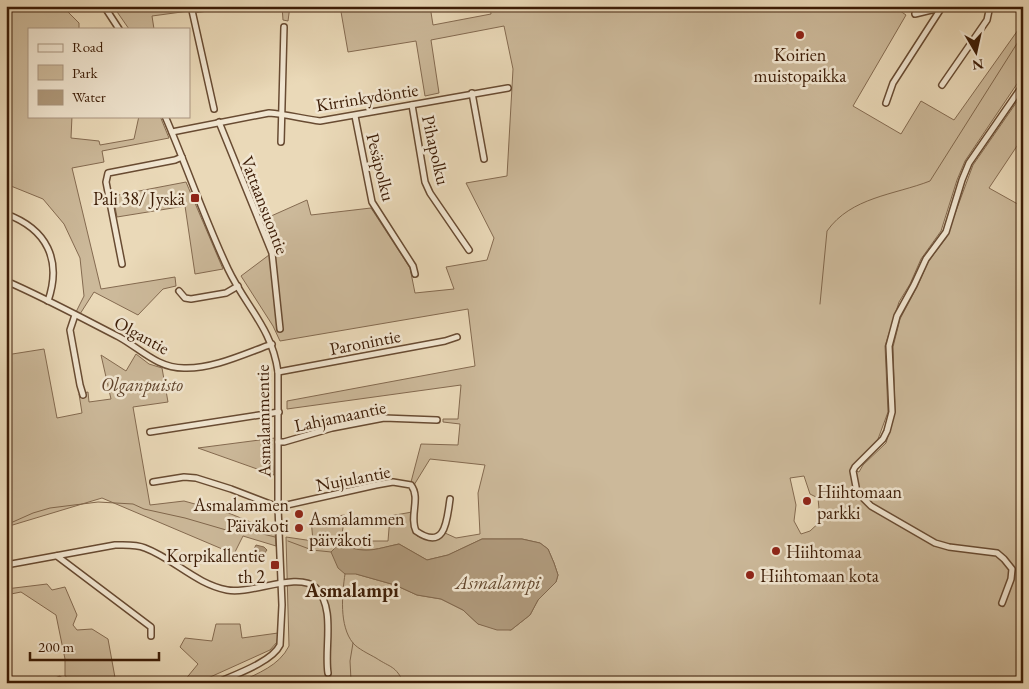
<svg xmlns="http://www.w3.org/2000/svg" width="1029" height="689" font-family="'EB Garamond',serif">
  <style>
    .green { fill: #ccb99a; stroke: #846a50; fill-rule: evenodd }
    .water { fill: #af997b; stroke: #81674c }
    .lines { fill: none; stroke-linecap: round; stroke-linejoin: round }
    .stream { stroke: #81674c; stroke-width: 1 }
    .minor-casing { stroke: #684b32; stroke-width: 8 }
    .minor { stroke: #f1e6d1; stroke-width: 5 }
    .poi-dot { fill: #8f2418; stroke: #f1e6d1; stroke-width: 2 }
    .labels { text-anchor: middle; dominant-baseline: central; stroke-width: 5; stroke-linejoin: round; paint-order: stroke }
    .poi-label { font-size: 18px; fill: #3c1c06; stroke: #f1e6d1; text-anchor: start }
    .street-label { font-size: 18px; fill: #3c1c06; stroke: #f1e6d1 }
    .park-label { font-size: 18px; font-style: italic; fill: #60432b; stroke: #f1e6d1 }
    .water-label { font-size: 19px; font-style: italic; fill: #64482f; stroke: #f1e6d1 }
    .quarter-label { font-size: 20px; font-weight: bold; fill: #3c1c06; stroke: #f1e6d1 }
  </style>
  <rect width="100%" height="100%" fill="#ead9b8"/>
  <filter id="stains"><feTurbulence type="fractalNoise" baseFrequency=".004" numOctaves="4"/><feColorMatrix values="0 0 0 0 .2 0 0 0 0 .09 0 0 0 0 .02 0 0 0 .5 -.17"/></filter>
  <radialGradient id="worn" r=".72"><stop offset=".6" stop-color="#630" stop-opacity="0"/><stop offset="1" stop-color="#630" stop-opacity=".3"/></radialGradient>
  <g class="green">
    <path d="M6,6H62L79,23V29H29V116H72L71,138L99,141L100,145L134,139L139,116H160L169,138L102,151L104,162L72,168L101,289L175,277L176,286L163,289L138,315L94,292L80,314L76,312L84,296L80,258L64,224L43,199L6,184Z"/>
    <path d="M113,6H189V11L152,16L154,29H129Z"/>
    <path d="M193,6H243L194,13Z"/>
    <path d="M282,6H290L288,21L283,20Z"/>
    <path d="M340,6H430L433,25L491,14L490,6H893L906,15L853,106L901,134L921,101L954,120L1023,23V75L965,161L957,180L941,231L921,259L910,284L899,302L885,346L888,412L878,439L850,469L859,472L863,465L886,443L895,412L893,347L900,319L917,287L928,262L946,238L973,165L1023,93V137L989,188L1023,207V683H238C258,673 279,666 289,646L286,537L313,541L311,519L345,515L342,534L359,541H388L390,516L412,512L414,532L417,536L434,539L445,533L456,538L480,534L478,493L485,465L430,459L414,485L411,482L421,444L458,445L460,424L443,422V419H458L461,385L287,409V401L475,366L468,309L280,341L273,326L241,276L273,252L260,221L307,200L311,215L371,208L410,268L415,293L454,289L446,267L487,260L494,238L466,183L507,176L513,69L504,26L431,40L439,93L425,96L416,41L348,52ZM804,476L810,494L818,498L819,509L823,519L810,531L801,534L794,521L796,505L790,478ZM482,539H522L540,543L548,549L554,563L558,575L556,582L538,600L530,615L511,630L478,624L463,610L441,599L417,595L395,585L356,574L339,544C367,554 372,550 399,544L427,560L448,555Z"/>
    <path d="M186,182L223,269L195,274L185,206L117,217L113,196Z"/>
    <path d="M44,349L57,418L82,413L79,394L88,392L89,402L111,399L101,355L126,371L136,354L149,364L162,368L168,402L133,407L150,505L184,501L231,514L275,532L276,546L243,536L234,554L102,498L6,527V355Z"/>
    <path d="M275,438L274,475L198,448Z"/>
    <path d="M47,584L52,590L65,587L77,615L73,625L77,630L92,629L108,639L116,683H76L65,676V659L56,615L21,592L6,595V589Z"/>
    <path d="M216,624H240L242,638L278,633L277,642L270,650L197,683H181L184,681L198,664L180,647L185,638L212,641Z"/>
  </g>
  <g class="water">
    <path d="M482,539H522L540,543L548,549L554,563L558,575L556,582L538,600L530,615L511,630H497L478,624L463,610L441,599L417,595L395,585L356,574H345L338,568L331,552L339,544C367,554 371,550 399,544L427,560L448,555Z"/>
    <path d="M256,545L264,547L267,550L264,554L255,555L253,551Z"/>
  </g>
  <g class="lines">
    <g class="stream">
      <path d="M820,304L827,231C851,197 894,195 930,181L1023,34"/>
      <path d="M6,525L33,513L50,508L98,502L133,504L144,509L185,518L233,532H255L275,537"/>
      <path d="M288,541L312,550L331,552"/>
      <path d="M345,574C342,594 339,626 353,643C358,649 369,654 376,658C391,668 395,665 404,683"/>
      <path d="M333,683L351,680L350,661L353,643"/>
    </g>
    <g class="minor-casing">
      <g id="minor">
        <path d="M104,6L119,29"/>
        <path d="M191,6L214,109"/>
        <path d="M915,14L948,6"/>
        <path d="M942,85L987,20L990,6"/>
        <path d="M472,93L484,159"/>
        <path d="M886,103L893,83L942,7"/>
        <path d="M412,105L425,182L430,193L469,250"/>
        <path d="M165,116C187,167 205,220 228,269C246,307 272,328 278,372V507L282,605L280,645C272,662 234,675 216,683"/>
        <path d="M355,116L372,202L413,266L415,274"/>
        <path d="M219,122L272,253L280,329"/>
        <path d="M172,132L269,113C286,114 303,119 320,121L508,88"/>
        <path d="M281,142L284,27"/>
        <path d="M6,214C47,229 62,260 48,301"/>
        <path d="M122,264L106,182L108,173L175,160L182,157"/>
        <path d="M6,281C45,298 82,318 119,337C141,349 157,368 184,368C213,369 244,354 272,344"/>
        <path d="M179,291L185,298L191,299L226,293L238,286"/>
        <path d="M75,315L70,330L80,385L83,395"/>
        <path d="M278,372L445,341L457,337"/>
        <path d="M150,432L279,412"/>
        <path d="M278,442H284L332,428L384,418L437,420"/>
        <path d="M153,482L184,477L196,478L231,489L278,507L376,485L393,482L411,485C421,498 409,516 416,531C446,552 447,519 450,499"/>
        <path d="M57,556L151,627V636"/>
        <path d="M6,565L115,545C125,545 136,544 145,548C174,559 196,584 227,590C251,595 298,571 316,588C336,608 324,648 328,673"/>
        <path d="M1002,603L1011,579L1012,569L1004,559L997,553L949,547L935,543L871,506L857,492L853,471L855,467L883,439L887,431L892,412L889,346L897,316L914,285L926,259L946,232L962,180L969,163L1023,85"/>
        <path d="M53,683L59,680"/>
      </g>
    </g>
    <use href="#minor" class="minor"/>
  </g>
  <g class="poi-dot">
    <circle cx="800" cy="35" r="5"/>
    <rect x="190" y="193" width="10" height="10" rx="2.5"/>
    <circle cx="807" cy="501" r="5"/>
    <circle cx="299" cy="514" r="5"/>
    <circle cx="299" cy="528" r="5"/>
    <circle cx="776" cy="551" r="5"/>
    <rect x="270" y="560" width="10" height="10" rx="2.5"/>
    <circle cx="750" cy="575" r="5"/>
  </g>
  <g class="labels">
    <g class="poi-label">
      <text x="800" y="54" text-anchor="middle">Koirien<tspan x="800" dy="21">muistopaikka</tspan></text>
      <text x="185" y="198" text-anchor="end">Pali 38/ Jyskä</text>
      <text x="817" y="491">Hiihtomaan<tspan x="817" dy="21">parkki</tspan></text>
      <text x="289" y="504" text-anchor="end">Asmalammen<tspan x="289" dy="21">Päiväkoti</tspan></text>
      <text x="309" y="518">Asmalammen<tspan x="309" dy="21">päiväkoti</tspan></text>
      <text x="786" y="551">Hiihtomaa</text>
      <text x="265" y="555" text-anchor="end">Korpikallentie<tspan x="265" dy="21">th 2</tspan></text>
      <text x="760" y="575">Hiihtomaan kota</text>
    </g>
    <g class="street-label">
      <text transform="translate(367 97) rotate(-9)">Kirrinkydöntie</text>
      <text transform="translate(436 150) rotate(77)">Pihapolku</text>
      <text transform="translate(381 167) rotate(76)">Pesäpolku</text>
      <text transform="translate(265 205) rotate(69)">Vattaansuontie</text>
      <text transform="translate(142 335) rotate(29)">Olgantie</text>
      <text transform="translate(365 342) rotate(-11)">Paronintie</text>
      <text transform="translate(340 416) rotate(-12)">Lahjamaantie</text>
      <text transform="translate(263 421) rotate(-91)">Asmalammentie</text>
      <text transform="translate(353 478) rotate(-11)">Nujulantie</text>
    </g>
    <g class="park-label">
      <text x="142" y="384">Olganpuisto</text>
    </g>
    <g class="water-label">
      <text x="498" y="582">Asmalampi</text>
    </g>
    <g class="quarter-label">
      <text x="352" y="590">Asmalampi</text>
    </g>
  </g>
  <rect width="1029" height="689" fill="none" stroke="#ead9b8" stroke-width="25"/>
  <rect x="8" y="8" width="1014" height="674" fill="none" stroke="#3c1c06" stroke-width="2.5"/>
  <rect x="12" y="12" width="1004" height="664" fill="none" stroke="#3c1c06"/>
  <rect x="28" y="28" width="162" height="90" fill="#f1e6d1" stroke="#a99580"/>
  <rect x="38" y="44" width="25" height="8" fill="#f1e6d1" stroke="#a99580"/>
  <text x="72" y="52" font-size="15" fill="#3c1c06">Road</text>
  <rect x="38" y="65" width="25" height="15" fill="#ccb99a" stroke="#a99580"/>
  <text x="72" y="78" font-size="15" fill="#3c1c06">Park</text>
  <rect x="38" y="90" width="25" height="15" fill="#af997b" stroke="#a99580"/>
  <text x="72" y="102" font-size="15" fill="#3c1c06">Water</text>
  <g transform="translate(976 52) rotate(171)" stroke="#f1e6d1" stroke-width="4" paint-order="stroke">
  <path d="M0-4L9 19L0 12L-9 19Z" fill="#3c1c06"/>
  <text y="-8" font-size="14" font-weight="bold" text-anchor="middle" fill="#3c1c06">N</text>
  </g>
  <path d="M30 652v8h129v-8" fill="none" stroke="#3c1c06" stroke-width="2.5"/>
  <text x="38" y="652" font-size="15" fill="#3c1c06" stroke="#f1e6d1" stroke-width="4" paint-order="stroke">200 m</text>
  <rect width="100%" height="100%" filter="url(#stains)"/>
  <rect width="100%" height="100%" fill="url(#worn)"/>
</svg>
